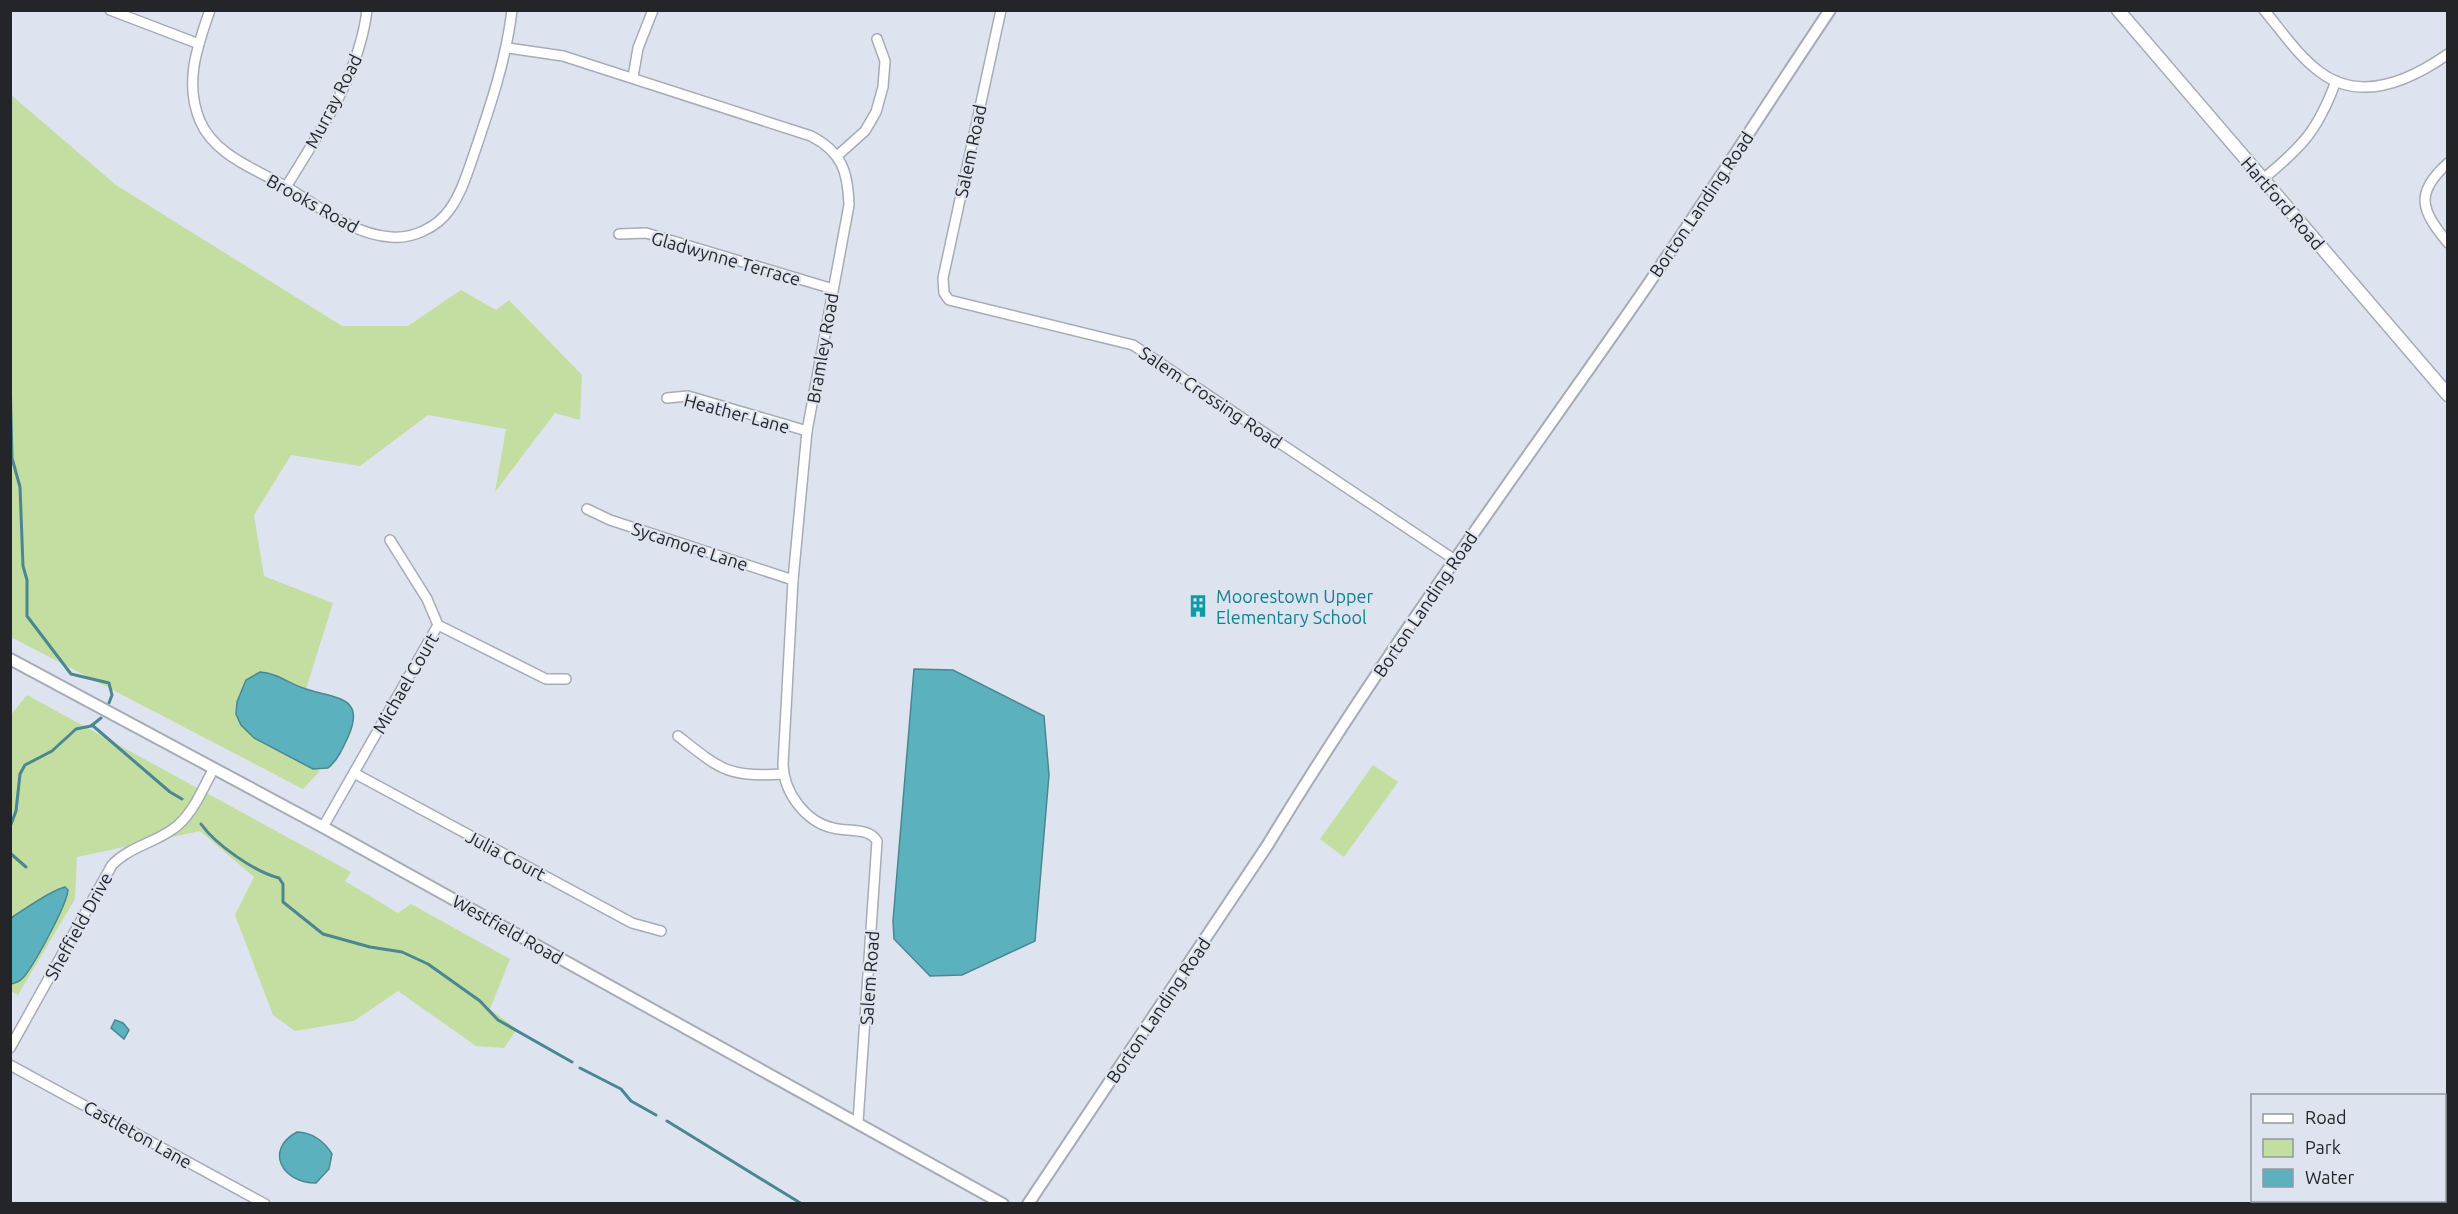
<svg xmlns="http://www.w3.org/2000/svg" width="2458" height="1214" font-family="Ubuntu,sans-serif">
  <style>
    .green { fill: #c4dda1 }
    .water { fill: #5bb1bd; stroke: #4a8791; stroke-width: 1.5 }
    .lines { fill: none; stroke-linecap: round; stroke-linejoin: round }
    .stream { stroke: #4a8791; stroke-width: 3 }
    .minor-casing { stroke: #a6acb6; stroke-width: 12 }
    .tertiary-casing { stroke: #a6acb6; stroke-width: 14 }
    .secondary-casing { stroke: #a6acb6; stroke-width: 15 }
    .minor { stroke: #fff; stroke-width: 9 }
    .tertiary { stroke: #fff; stroke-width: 10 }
    .secondary { stroke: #fff; stroke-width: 12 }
    .labels { text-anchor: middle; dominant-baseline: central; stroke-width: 4.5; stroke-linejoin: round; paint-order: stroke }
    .street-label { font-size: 18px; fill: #232529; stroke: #dde4ef }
    .culture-label { font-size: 18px; fill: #0d838f; stroke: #dde4ef; text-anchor: start }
  </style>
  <rect width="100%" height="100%" fill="#dde4ef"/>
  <g class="green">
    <path d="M10,94L116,185L342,326H408L461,290L496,310L509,300L582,375L580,420L555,413L495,492L506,429L428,415L360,466L291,455L254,515L264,576L333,603L306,689C296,686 289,680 280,677C251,664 237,688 236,714L254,738L320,771L303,789L11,637Z"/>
    <path d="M27,695L351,872L345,881L398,913L411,904L510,959L490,1009L517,1029L504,1048L476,1046L398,991L354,1021L295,1031L273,1015L235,915L254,877L200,831L77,857L75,899L18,995L11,991L10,716Z"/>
    <path d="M1373,765L1398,782L1344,857L1320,839Z"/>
  </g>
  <g class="water">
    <path d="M914,669L953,670L1044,716L1049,775L1035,941L962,975L930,976L894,939L893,921Z"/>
    <path d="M260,672C277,673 288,683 303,688C334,699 367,695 348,737C343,748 337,761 328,768L313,769L254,738L241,725L236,714L237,702L246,680Z"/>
    <path d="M65,887L68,890C67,905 33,967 23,978C19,982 16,983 11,984V918C25,909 51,890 65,887Z"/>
    <path d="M115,1020L123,1023L129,1030L124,1039L111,1028Z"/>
    <path d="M297,1132C312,1132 325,1142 332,1154L329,1169L316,1183C282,1183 264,1150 297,1132Z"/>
  </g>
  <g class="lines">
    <g class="stream">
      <path d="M10,375L12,458L20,487L23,566L27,580V616L71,674L109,683L112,695L109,703"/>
      <path d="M92,725L170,792L182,799"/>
      <path d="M201,824C216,845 255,872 279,878L283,884V902L323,934L370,947L402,952L428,964L480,1001L498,1020L572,1062"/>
      <path d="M10,827L16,811L20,774L25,765L52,751L76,729L91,726L101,718"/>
      <path d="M10,853L26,867"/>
      <path d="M580,1068L621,1089L631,1101L656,1115"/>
      <path d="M667,1121L802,1204"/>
    </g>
    <g class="minor-casing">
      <g id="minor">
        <path d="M110,10L199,44"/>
        <path d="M210,10C197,47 184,83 200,121C216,158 262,171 293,191C322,209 355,235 391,237C412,239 437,228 450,209C462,192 468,171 475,151C491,104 506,60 512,10"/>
        <path d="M1001,10L943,278L944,293L949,300L1133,345L1455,560"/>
        <path d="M2264,10C2281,30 2298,56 2320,72C2361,103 2411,80 2448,54"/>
        <path d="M508,48L563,56L811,136C842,152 848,172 849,205L807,431L793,580L783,765C784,793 806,822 833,828C847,832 869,827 877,841L858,1122"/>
        <path d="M633,77L638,48L653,10"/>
        <path d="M837,156L865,131L876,112L883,87L885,61L877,39"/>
        <path d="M2448,163C2413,194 2422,211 2448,243"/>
        <path d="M2263,179C2303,146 2318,130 2336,81"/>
        <path d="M286,187C320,131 359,76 367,10"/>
        <path d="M619,234L646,233L833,289"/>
        <path d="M667,398L688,396L807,431"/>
        <path d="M587,509L610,520L793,580"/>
        <path d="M438,625L546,679H566"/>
        <path d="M678,736C720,769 728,778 783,774"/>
        <path d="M354,773L632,923L661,931"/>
        <path d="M323,827L438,625L427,599L390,540"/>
        <path d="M10,1048L112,865C129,847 154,843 173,829C192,816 202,790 213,770"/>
        <path d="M10,1065L265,1204"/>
      </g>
    </g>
    <g class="tertiary-casing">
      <g id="tertiary">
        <path d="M10,659L323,827L1003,1204"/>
        <path d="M1028,1204L1267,846C1376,666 1501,495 1622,322C1694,220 1760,114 1830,10"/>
      </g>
    </g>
    <g class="secondary-casing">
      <path id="secondary" d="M2118,10L2448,395"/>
    </g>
    <use href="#minor" class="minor"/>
    <use href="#tertiary" class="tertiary"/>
    <use href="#secondary" class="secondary"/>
  </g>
  <defs>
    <g id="building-bare" transform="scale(1.8)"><path d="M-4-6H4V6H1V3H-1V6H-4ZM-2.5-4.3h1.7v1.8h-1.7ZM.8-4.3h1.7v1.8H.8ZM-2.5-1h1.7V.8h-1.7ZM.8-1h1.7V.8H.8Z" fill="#0f9aa8" stroke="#dde4ef" stroke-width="2.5" paint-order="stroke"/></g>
  </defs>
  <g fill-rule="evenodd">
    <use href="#building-bare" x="1198" y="606"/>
  </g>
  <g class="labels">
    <g class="street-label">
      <text transform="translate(333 101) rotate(-63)">Murray Road</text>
      <text transform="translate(970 151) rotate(-78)">Salem Road</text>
      <text transform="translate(313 203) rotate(29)">Brooks Road</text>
      <text transform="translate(2283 203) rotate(49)">Hartford Road</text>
      <text transform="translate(1701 204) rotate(-56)">Borton Landing Road</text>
      <text transform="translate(726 258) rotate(16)">Gladwynne Terrace</text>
      <text transform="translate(822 348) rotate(-80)">Bramley Road</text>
      <text transform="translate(1211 397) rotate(34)">Salem Crossing Road</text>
      <text transform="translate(737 413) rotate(15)">Heather Lane</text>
      <text transform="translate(690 546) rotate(18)">Sycamore Lane</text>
      <text transform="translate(1425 604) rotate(-56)">Borton Landing Road</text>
      <text transform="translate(405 683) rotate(-60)">Michael Court</text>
      <text transform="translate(506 855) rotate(28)">Julia Court</text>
      <text transform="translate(78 926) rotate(-61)">Sheffield Drive</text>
      <text transform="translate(508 929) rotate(29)">Westfield Road</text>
      <text transform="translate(869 978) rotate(-86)">Salem Road</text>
      <text transform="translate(1158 1010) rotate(-56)">Borton Landing Road</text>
      <text transform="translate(138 1134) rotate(29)">Castleton Lane</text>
    </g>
    <g class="culture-label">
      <text x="1216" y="596">Moorestown Upper<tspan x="1216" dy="21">Elementary School</tspan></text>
    </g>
  </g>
  <rect width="2458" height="1214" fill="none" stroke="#232529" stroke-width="24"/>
  <rect x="2251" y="1094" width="195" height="108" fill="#dde4ef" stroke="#9398a0" stroke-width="1.5"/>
  <rect x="2263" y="1114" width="30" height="9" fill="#ffffff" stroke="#9398a0" stroke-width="1.5"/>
  <text x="2305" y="1124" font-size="18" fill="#232529">Road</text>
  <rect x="2263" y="1139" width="30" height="18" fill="#c4dda1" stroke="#9398a0" stroke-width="1.5"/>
  <text x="2305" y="1154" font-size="18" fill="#232529">Park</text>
  <rect x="2263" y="1169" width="30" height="18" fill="#5bb1bd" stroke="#9398a0" stroke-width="1.5"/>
  <text x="2305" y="1184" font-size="18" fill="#232529">Water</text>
</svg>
